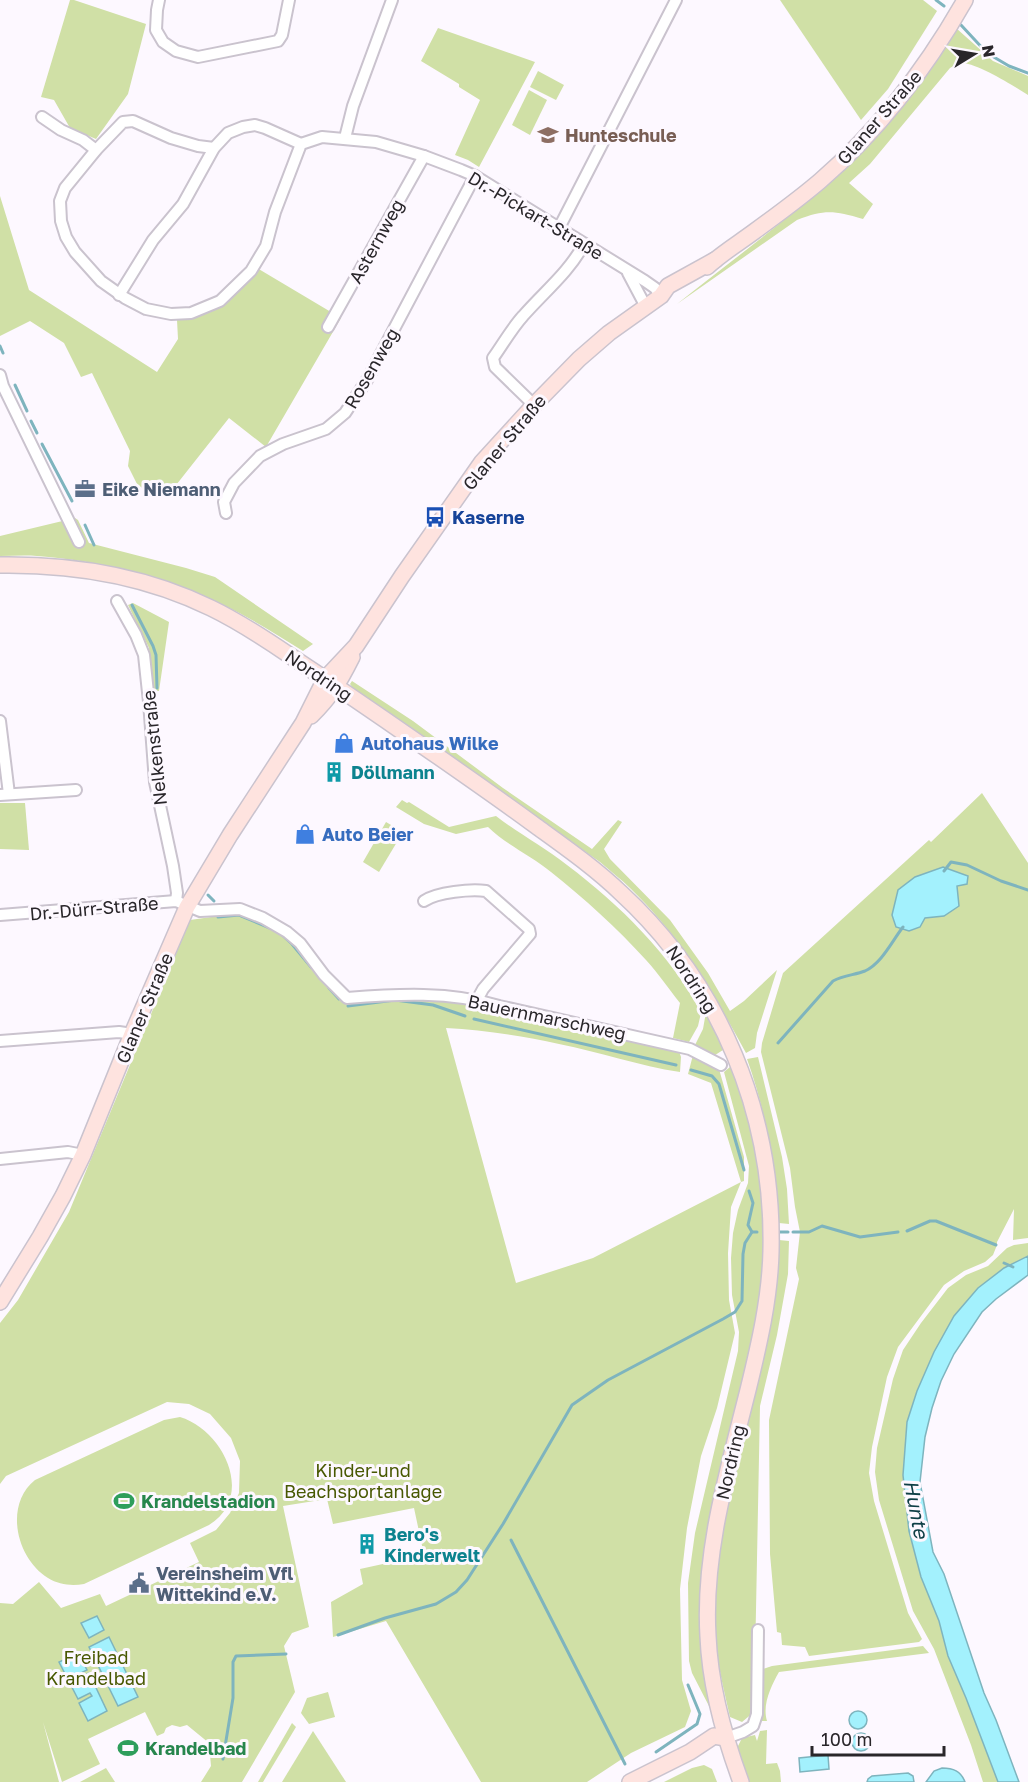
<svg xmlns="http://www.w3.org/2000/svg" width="1028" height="1782" font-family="'Golos Text',sans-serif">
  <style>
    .green { fill: #d0e0a6 }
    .water { fill: #a3f1fd; stroke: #7eb4be; stroke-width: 1.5 }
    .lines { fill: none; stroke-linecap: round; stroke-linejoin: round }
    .stream { stroke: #7eb4be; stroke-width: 3 }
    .street-casing { stroke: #cac3ce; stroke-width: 14 }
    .secondary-casing { stroke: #cac3ce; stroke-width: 18 }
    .street { stroke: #fff; stroke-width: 10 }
    .secondary { stroke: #fee3df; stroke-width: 15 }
    .labels { text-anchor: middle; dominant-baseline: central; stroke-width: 6; stroke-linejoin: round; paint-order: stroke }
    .street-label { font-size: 18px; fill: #29262a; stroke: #fdf8ff }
    .education-label { font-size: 18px; font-weight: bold; fill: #785e54; stroke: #fdf8ff; text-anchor: start }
    .service-label { font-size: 18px; font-weight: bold; fill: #4e5e75; stroke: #fdf8ff; text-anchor: start }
    .transit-label { font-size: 18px; font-weight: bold; fill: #164399; stroke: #fdf8ff; text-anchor: start }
    .shop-label { font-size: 18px; font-weight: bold; fill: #366cbe; stroke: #fdf8ff; text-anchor: start }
    .culture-label { font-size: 18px; font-weight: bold; fill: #0d838f; stroke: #fdf8ff; text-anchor: start }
    .park-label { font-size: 18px; fill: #485802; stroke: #fdf8ff }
    .leisure-label { font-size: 18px; font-weight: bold; fill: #27864d; stroke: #fdf8ff; text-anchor: start }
    .water-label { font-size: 20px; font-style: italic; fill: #0d3e45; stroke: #fdf8ff }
  </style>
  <rect width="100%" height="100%" fill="#fdf8ff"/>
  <g class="green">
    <path d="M70,0H74L146,24L128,94L96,139L70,128L54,100L41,97Z"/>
    <path d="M780,0H923L937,11L888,89L861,120Z"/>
    <path d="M438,28L535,62L479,167L468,160L455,155L480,100L459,87V84L421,61Z"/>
    <path d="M956,28L993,61L1028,76V95C1016,87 978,64 963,63C960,63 953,66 950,68L870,164L849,183L873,204L863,219C834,211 826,209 797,220L677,304C747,248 823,195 883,129C910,99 933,61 956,28Z"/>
    <path d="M538,71L564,85L556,100L530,87Z"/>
    <path d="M529,90L547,100L530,135L512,125Z"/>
    <path d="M0,196L29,290L157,372L178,339L177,320C211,314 237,296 257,268L341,318L266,447L229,418L169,494L157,485L150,494L137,484L128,466L130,451L92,373L81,377L64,343L30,321L0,336Z"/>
    <path d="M75,518L78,520L89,543L186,568L215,577L313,644L303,651C277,635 251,618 223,605C169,578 98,560 37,556C25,555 12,556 0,556V536Z"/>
    <path d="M133,603L169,622L159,691H152L149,648L128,605Z"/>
    <path d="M352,681L413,721L503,788L592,849L618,820L622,822L604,849L610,859L670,920L708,973L730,1011L744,1001L777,970L757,1033L755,1048L746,1053C714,994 680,936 631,889C621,879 610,871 600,862L355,691L350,684Z"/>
    <path d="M982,793L1028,863V1238L1013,1240L1014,1209L997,1242V1245L993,1255L985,1262L964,1271L944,1285L898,1347L887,1377L872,1447L869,1473L874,1501L908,1613L922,1639L919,1642L809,1656L805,1647L782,1645L781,1633L777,1632L770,1554L769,1420L799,1279L796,1268L800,1232L795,1207L790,1168L761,1052L762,1043L783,973L929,840L931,842Z"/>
    <path d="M402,800L407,803L409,802L449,827L496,816C518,833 544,847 567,865C620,905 670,954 701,1013L698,1026L689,1042L673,1038L680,1003C669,989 658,973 646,960C617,928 585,899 551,872C532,856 505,844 488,827L456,834L424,824L396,807Z"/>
    <path d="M0,803H25L29,850L0,849Z"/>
    <path d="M386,822L403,832L379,872L363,862Z"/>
    <path d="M239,913L261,921L283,933L349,1004L400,997L473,1004L678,1048L681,1057L680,1072C639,1066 600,1052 559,1044C522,1036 483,1030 446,1028L516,1283L593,1258L741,1182L711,1083L688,1074L693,1055L719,1069L744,1157V1181L741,1182L731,1207L728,1253L729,1300L735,1333L717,1408L701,1456L687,1528L680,1589L682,1680L691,1711L685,1727L631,1753L587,1782H481L386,1621L333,1637L331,1602L363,1584L360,1569L424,1555L414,1508L333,1524L327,1499L283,1506L309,1627L292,1633L284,1646L295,1692L242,1782H201L211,1766L209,1743L187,1725L180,1727L172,1725L166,1728L164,1733L157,1736L145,1712L88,1739L100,1764L62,1782L43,1722L59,1782H0V1603L13,1604L39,1582L61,1608L100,1594L106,1606L199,1562L190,1543L216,1530L230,1513L239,1493L240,1461L231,1438L210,1414L189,1404L167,1402L6,1476L0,1484V1323L18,1300L69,1212L190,920Z"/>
    <path d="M706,1012L723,1050L712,1057L695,1045L703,1029Z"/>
    <path d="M758,1057L782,1157L787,1189L789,1224L779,1223C775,1167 766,1112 747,1059Z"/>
    <path d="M730,1067C745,1095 752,1126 757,1157C762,1188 766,1221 765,1252C764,1296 754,1340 743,1382C730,1433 716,1484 706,1536C697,1593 700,1652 710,1708L692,1673L689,1661L688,1583L695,1533L738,1351L739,1332L732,1295L731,1258L733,1233L738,1210L748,1183L749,1166L724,1072Z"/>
    <path d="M779,1240L789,1241L788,1274L777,1335L760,1406L754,1712L742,1722L730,1717C724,1690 717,1663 715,1636C711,1595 718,1552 726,1512C747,1423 775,1333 779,1240Z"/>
    <path d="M1028,1243V1256L1004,1268L934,1352L917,1391L907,1422L903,1475L909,1531L921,1577L939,1621L948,1656L966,1698L998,1782H983L971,1745L934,1649L913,1611L879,1500L875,1472L877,1448L893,1379L903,1350L921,1323L948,1288L966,1275L988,1266L1007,1248L1014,1245Z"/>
    <path d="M180,1417C223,1430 256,1496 209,1525L84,1584C72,1586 59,1585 48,1578C16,1558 4,1505 35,1480L164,1420Z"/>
    <path d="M923,1646L929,1653L779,1672C771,1686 762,1705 767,1721H761L760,1717L763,1669L772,1666Z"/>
    <path d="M328,1692L335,1717L309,1724L301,1713L307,1698Z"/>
    <path d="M292,1723L296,1727L263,1782H258Z"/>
    <path d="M767,1730L766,1764L777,1763L780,1771L781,1782H749L737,1748L742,1738L755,1735L757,1741L760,1731Z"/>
    <path d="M313,1731L346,1782H282Z"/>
    <path d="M704,1765L712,1769L717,1782H664L692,1768Z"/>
    <path d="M106,1768L115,1782H80Z"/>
  </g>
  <g class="water">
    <path d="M943,867L968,876L967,884L957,886L959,906L944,916L925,918L920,927L909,931L896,927L892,915L898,890L915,877Z"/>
    <path d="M1028,1256V1275L996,1299L982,1312L954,1354L941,1381L932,1408L925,1437L920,1482L933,1552L944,1574L984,1693L996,1720L1019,1782H998L966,1698L948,1656L939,1621L921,1577L909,1531L903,1475L907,1422L917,1391L934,1352L954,1316L978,1288L1004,1268Z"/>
    <path d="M97,1616L104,1630L89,1638L81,1623Z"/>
    <path d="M109,1637L138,1697L118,1706L89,1647Z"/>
    <path d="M78,1653L87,1670L75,1676L76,1679L89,1673L107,1711L88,1721L79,1703L92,1696L90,1693L78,1699L59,1662Z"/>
    <circle cx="858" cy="1720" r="9"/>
    <circle cx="861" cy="1742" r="9"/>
    <path d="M828,1755L829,1769L800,1772L799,1758Z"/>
    <path d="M942,1768C953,1768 961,1771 965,1782H926L934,1771Z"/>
    <path d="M908,1773L913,1776L914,1782H867L868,1779L872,1776Z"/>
  </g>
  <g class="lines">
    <g class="stream">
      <path d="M936,0L944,6"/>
      <path d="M961,25L987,53L1009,66L1028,73"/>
      <path d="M0,346L3,353"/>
      <path d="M15,385L27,411"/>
      <path d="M31,421L37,433"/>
      <path d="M42,444L72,501"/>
      <path d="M85,525L94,545"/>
      <path d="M132,605L153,646L156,655L157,688"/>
      <path d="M944,871L951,862L967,865L1001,881L1028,890"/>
      <path d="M208,895L214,901"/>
      <path d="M218,917L239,915L270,928"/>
      <path d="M279,932L292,944L311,967"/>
      <path d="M329,988L339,999"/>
      <path d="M348,1006L395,1000L433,1005L465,1016"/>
      <path d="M474,1019L676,1065"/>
      <path d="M778,1043L833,981C844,975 855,975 865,971C882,963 892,941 903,927"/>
      <path d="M691,1070L712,1076L719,1084L744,1170"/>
      <path d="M749,1191L753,1203L748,1225L752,1232"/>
      <path d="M907,1231L930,1221H936L996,1245"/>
      <path d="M775,1232H788"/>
      <path d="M793,1232H809L822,1226L860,1237L898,1232"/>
      <path d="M1004,1263L1013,1267"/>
      <path d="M511,1540L625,1764"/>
      <path d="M338,1635L385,1618L436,1604L456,1592L467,1580L503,1524L572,1405L608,1380L723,1319L735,1312L742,1301L743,1254L745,1243L752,1232H757"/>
      <path d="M656,1752L697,1724L700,1714L688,1685"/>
      <path d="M223,1759L233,1698V1662L236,1656L286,1654"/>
    </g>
    <g class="street-casing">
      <g id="street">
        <path d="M159,0L157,10L156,30L163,42L176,51L198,57L278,41L282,35L289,0"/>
        <path d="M42,117L61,130L83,140L96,150"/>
        <path d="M345,138L353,106L392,0"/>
        <path d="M214,148L198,146L171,138L133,121L123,122L96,150L65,188L60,201L61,221L66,237L75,252L101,281L125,298L146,309L171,314L191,313L220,301L251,271L266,246L275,212L301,144L322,137L376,142L424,156L461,170L475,176L645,281L655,288L661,296"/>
        <path d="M559,228L676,0"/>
        <path d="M628,273L646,307"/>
        <path d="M119,295L153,240L183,204L214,148L228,133L243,127L255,125L265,128L301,144"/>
        <path d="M328,327L424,156"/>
        <path d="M0,375L3,386L79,542"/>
        <path d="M534,405L495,367L493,358C503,344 512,328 523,316C544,292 569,272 584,244"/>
        <path d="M226,513L224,502L234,483L260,456L283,444L326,429L345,413L367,380L475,176"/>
        <path d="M117,601L136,635L144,655L149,702L155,782L173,866L177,893L176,901"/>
        <path d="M0,721L9,794"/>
        <path d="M0,795L76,790"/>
        <path d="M424,901C437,892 471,889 486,891L529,929L530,934L483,989L477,1000"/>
        <path d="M0,915L176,901L200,911L240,909L263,918L287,932L300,943L324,975L347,998C397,994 450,991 499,1006L690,1049L721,1065"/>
        <path d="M0,1041L119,1032L132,1034"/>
        <path d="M0,1159L68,1152L83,1155"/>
        <path d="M726,1738L743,1732L753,1726L757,1714L758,1630"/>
      </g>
    </g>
    <g class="secondary-casing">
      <g id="secondary">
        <path d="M707,267C722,253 739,243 755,231C777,215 799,199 820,181C879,130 927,67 965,0"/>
        <path d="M0,565C71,564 146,576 211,608C238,621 264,638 289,655C333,684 377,714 420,744C459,771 498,798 536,826C565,847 595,868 621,893C721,985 774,1115 771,1251C770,1298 759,1345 748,1390C728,1470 703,1553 708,1636C710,1686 724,1736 741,1782"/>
        <path d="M311,716C331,696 339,683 352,657"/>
        <path d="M0,1302L40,1237L63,1196L83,1155L132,1034L187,907L230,835L303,723L325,679L356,646L402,576L482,462L534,405L579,359L609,333L661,296L668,286L715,260"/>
        <path d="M630,1782L690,1752L714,1736L726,1738"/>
      </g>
    </g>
    <use href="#street" class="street"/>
    <use href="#secondary" class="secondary"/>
  </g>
  <defs>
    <g id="school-bare" transform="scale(1.62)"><path d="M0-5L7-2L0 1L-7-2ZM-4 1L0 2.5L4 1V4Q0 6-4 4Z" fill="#8d6e63" stroke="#fdf8ff" stroke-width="2.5" paint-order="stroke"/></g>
    <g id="office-bare" transform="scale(1.62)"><path d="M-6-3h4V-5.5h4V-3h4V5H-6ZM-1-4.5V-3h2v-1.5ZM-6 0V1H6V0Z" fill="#5c6f8a" stroke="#fdf8ff" stroke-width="2.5" paint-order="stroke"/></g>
    <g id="bus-bare" transform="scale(1.62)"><path d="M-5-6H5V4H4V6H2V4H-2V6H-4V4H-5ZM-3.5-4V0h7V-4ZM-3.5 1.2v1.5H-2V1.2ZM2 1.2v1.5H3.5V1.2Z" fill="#1a4fb4" stroke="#fdf8ff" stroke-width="2.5" paint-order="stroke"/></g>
    <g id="shop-bare" transform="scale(1.62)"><path d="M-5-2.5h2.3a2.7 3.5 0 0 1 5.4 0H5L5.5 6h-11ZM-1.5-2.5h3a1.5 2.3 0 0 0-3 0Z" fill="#3f7fe0" stroke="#fdf8ff" stroke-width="2.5" paint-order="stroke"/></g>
    <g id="building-bare" transform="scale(1.62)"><path d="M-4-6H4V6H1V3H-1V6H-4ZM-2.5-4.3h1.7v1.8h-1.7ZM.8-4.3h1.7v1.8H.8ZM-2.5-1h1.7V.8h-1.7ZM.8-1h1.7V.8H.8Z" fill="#0f9aa8" stroke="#fdf8ff" stroke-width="2.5" paint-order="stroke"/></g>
    <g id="stadium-bare" transform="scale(1.62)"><path d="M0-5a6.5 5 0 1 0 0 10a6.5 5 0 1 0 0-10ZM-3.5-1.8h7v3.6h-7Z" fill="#2e9e5b" stroke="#fdf8ff" stroke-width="2.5" paint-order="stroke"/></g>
    <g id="civic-bare" transform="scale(1.62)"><path d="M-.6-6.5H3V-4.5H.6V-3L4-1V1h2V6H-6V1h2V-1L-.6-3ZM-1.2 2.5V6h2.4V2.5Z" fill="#5c6f8a" stroke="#fdf8ff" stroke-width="2.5" paint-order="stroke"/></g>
  </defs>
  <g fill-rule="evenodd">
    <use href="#school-bare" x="548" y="135"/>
    <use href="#office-bare" x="85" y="489"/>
    <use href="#bus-bare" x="435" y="517"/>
    <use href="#shop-bare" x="344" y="743"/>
    <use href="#building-bare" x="334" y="772"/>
    <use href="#shop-bare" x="305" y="834"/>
    <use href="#stadium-bare" x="124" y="1501"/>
    <use href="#building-bare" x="367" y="1544"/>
    <use href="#civic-bare" x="139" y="1583"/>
    <use href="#stadium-bare" x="128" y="1748"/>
  </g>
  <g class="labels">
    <g class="street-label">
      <text transform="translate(879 117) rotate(-49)">Glaner Straße</text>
      <text transform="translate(536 215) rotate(31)">Dr.-Pickart-Straße</text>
      <text transform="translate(376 241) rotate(-61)">Asternweg</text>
      <text transform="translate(371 368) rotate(-60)">Rosenweg</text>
      <text transform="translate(504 442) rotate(-50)">Glaner Straße</text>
      <text transform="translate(319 675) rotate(34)">Nordring</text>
      <text transform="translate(154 748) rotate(-96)">Nelkenstraße</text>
      <text transform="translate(94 908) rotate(-5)">Dr.-Dürr-Straße</text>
      <text transform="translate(692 979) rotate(57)">Nordring</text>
      <text transform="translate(144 1008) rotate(-67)">Glaner Straße</text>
      <text transform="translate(547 1017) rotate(12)">Bauernmarschweg</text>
      <text transform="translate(730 1462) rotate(-77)">Nordring</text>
    </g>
    <g class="education-label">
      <text x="565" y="135">Hunteschule</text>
    </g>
    <g class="service-label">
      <text x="102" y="489">Eike Niemann</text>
      <text x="156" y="1573">Vereinsheim Vfl<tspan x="156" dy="21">Wittekind e.V.</tspan></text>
    </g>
    <g class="transit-label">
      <text x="452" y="517">Kaserne</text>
    </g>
    <g class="shop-label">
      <text x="361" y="743">Autohaus Wilke</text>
      <text x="322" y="834">Auto Beier</text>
    </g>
    <g class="culture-label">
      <text x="351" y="772">Döllmann</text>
      <text x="384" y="1534">Bero's<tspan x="384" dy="21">Kinderwelt</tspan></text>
    </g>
    <g class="park-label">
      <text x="363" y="1470">Kinder-und<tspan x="363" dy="21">Beachsportanlage</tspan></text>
      <text x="96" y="1657">Freibad<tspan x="96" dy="21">Krandelbad</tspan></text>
    </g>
    <g class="leisure-label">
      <text x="141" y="1501">Krandelstadion</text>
      <text x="145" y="1748">Krandelbad</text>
    </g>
    <g class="water-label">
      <text transform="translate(917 1509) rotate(79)">Hunte</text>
    </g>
  </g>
  <g transform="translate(974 54) rotate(79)" stroke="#fdf8ff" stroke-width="4.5" paint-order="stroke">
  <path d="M0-4.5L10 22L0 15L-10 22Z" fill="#29262a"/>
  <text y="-9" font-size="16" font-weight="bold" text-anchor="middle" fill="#29262a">N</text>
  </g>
  <path d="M812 1746v9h132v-9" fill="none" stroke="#29262a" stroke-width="3"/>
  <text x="821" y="1746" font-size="18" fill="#29262a" stroke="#fdf8ff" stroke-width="4.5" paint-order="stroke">100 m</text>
</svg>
